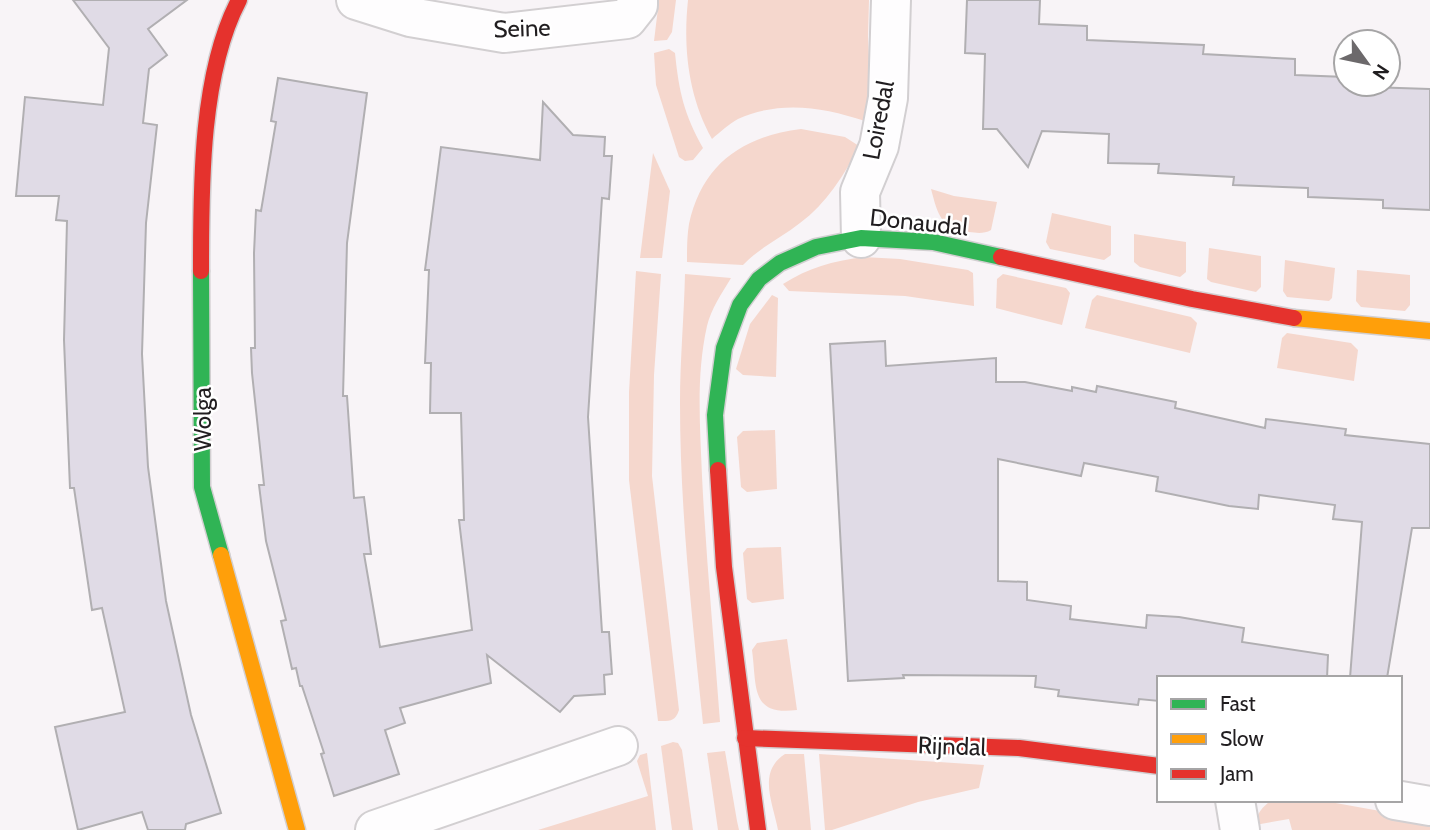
<svg xmlns="http://www.w3.org/2000/svg" width="1430" height="830" font-family="Cabin,sans-serif">
  <style>
    .green { fill: #f5d7cd }
    .building { fill: #e0dbe6; stroke: #b1afb2; stroke-width: 2 }
    .lines { fill: none; stroke-linecap: round; stroke-linejoin: round }
    .street-casing { stroke: #d2cfd1; stroke-width: 42 }
    .fast-casing { stroke: #d2cfd1; stroke-width: 19 }
    .slow-casing { stroke: #d2cfd1; stroke-width: 19 }
    .jam-casing { stroke: #d2cfd1; stroke-width: 19 }
    .street { stroke: #fefdfe; stroke-width: 38 }
    .fast { stroke: #30b455; stroke-width: 16 }
    .slow { stroke: #ff9f0a; stroke-width: 16 }
    .jam { stroke: #e5322d; stroke-width: 16 }
    .labels { text-anchor: middle; dominant-baseline: central; stroke-width: 5; stroke-linejoin: round; paint-order: stroke }
    .street-label { font-size: 24px; fill: #211e20; stroke: #fff }
  </style>
  <rect width="100%" height="100%" fill="#f8f4f7"/>
  <g class="green">
    <path d="M659,0H676L672,32L667,40L654,41Z"/>
    <path d="M688,0H869L868,37L871,94L865,121C823,107 780,100 738,119C729,124 720,132 712,139C688,96 683,48 688,0Z"/>
    <path d="M669,49L675,53C679,92 684,114 703,148L693,160L685,161L679,157L656,85L654,53Z"/>
    <path d="M801,129L845,137L859,146C845,174 826,204 800,223C781,238 760,247 743,265L687,262C687,249 687,236 689,224C702,164 743,136 801,129Z"/>
    <path d="M653,153L670,191L662,258H640Z"/>
    <path d="M931,189L954,196L997,202L991,230C984,234 977,233 969,232C940,227 938,215 931,189Z"/>
    <path d="M1052,213L1111,226V255L1104,260L1050,249L1046,242Z"/>
    <path d="M1134,234L1186,242V272L1180,277L1140,267L1134,262Z"/>
    <path d="M1209,248L1261,256V287L1256,292L1211,282L1207,279Z"/>
    <path d="M863,257L900,259L968,270L973,273L974,306L905,296L789,291L783,284C808,268 833,261 863,257Z"/>
    <path d="M1285,260L1335,268L1332,298L1329,301L1287,297L1283,291Z"/>
    <path d="M1357,270L1410,275V305L1405,311L1361,307L1356,301Z"/>
    <path d="M636,271L661,274L654,375L652,476L679,710C675,722 670,721 658,721L629,480V392Z"/>
    <path d="M685,274L731,278C722,293 711,309 707,326C696,375 700,425 702,476C706,558 714,640 720,722L703,724C692,617 680,510 680,403C680,360 684,317 685,274Z"/>
    <path d="M1003,274L1066,288L1070,293L1062,325L996,308L997,279Z"/>
    <path d="M772,295L778,298L776,377L743,375L736,369L750,324Z"/>
    <path d="M1097,295L1191,317L1197,323L1190,353L1085,328L1092,300Z"/>
    <path d="M1287,333L1351,343L1358,350L1354,381L1277,368L1282,338Z"/>
    <path d="M775,430L777,489L747,492L741,487L737,437L743,431Z"/>
    <path d="M781,547L784,599L752,603L747,599L743,553L747,548Z"/>
    <path d="M787,639L797,710C750,716 757,687 752,650L757,643Z"/>
    <path d="M673,742L678,743L682,750L693,830H672L661,746Z"/>
    <path d="M725,751L737,821L739,830H718L707,753Z"/>
    <path d="M647,753L656,830H538L648,796L637,761L640,755Z"/>
    <path d="M785,754H804L811,830H778C773,803 757,772 785,754Z"/>
    <path d="M819,754L984,765L979,788L918,802L832,830H825Z"/>
    <path d="M1272,800H1319L1430,820V830H1292L1289,819L1255,825C1257,813 1262,807 1272,800Z"/>
  </g>
  <g class="building">
    <path d="M73,0H187L148,29L167,55L149,69L143,123L157,125L146,223L142,354L148,467L166,601L191,715L221,813L186,824L185,830H148L142,812L78,830L55,727L125,712L102,608L92,610L74,488H70L64,340L67,221L56,220L59,196H16L25,97L103,105L109,48Z"/>
    <path d="M967,0H1040L1039,24L1087,26V40L1204,45L1203,54L1295,59V75L1346,77V84H1369V87L1430,89V210L1383,208V200L1308,197V188L1233,185L1234,177L1158,173L1159,164L1108,163L1109,134L1042,131L1028,167L997,129H983L985,54L965,53Z"/>
    <path d="M278,78L367,93L347,243L343,396H347L354,498L364,497L371,554H364L380,647L472,630L459,520H464L461,413H430L431,363H425L429,270H425L441,147L540,160L543,102L573,135L605,137L604,156H612L609,199L602,198L588,417L602,632H609L612,674L604,675L605,694L574,696L560,712L487,655L491,683L400,708L405,723L385,730L399,774L334,796L321,754L324,753L302,686H300L296,668L292,669L281,621L286,620L266,541L259,485H264L252,373L251,348H255L254,253L256,210L261,211L276,122L271,121Z"/>
    <path d="M885,341L886,366L996,358V382H1025L1072,391V387L1096,392L1097,386L1176,402L1175,408L1265,428L1266,419L1346,429L1345,435L1430,444V528H1412L1387,678H1350L1362,522L1333,519L1335,505L1259,495L1258,509L1229,506L1156,491L1158,477L1084,463L1081,476L998,459V581L1027,582V600L1071,606L1070,619L1146,628L1147,615L1179,617L1244,628L1242,642L1328,655L1327,678H1159V701L1139,699L1138,705L1058,696L1059,690L1035,687L1036,676L903,675L904,678L848,681L830,344Z"/>
  </g>
  <g class="lines">
    <g class="street-casing">
      <g id="street">
        <path d="M356,0L410,17L504,33L627,19L638,5V0"/>
        <path d="M861,238L860,192L879,146L888,98L891,0"/>
        <path d="M1235,800L1240,830"/>
        <path d="M1395,800L1430,806"/>
        <path d="M375,830L618,746"/>
      </g>
    </g>
    <g class="fast-casing">
      <g id="fast">
        <path d="M201,271L202,487L221,555"/>
        <path d="M718,470L715,415L724,348L740,305L759,279L780,263L816,247L861,238L933,242L1001,257"/>
      </g>
    </g>
    <g class="slow-casing">
      <g id="slow">
        <path d="M1294,318L1430,331"/>
        <path d="M221,555L297,830"/>
      </g>
    </g>
    <g class="jam-casing">
      <g id="jam">
        <path d="M1001,257L1192,299L1294,318"/>
        <path d="M201,271C201,189 200,74 239,0"/>
        <path d="M718,470L724,567L758,830"/>
        <path d="M745,738L1019,748L1159,766"/>
      </g>
    </g>
    <use href="#street" class="street"/>
    <use href="#fast" class="fast"/>
    <use href="#slow" class="slow"/>
    <use href="#jam" class="jam"/>
  </g>
  <g class="labels">
    <g class="street-label">
      <text transform="translate(522 28) rotate(-2)">Seine</text>
      <text transform="translate(878 120) rotate(-79)">Loiredal</text>
      <text transform="translate(919 222) rotate(6)">Donaudal</text>
      <text transform="translate(202 419) rotate(-90)">Wolga</text>
      <text transform="translate(952 746) rotate(2)">Rijndal</text>
    </g>
  </g>
  <rect x="1157" y="676" width="245" height="126" fill="#ffffff" stroke="#a6a5a6" stroke-width="2"/>
  <rect x="1171" y="699" width="35" height="10" fill="#30b455" stroke="#a6a5a6" stroke-width="2"/>
  <text x="1220" y="711" font-size="21" fill="#211e20">Fast</text>
  <rect x="1171" y="734" width="35" height="10" fill="#ff9f0a" stroke="#a6a5a6" stroke-width="2"/>
  <text x="1220" y="746" font-size="21" fill="#211e20">Slow</text>
  <rect x="1171" y="769" width="35" height="10" fill="#e5322d" stroke="#a6a5a6" stroke-width="2"/>
  <text x="1220" y="781" font-size="21" fill="#211e20">Jam</text>
  <g transform="translate(1367 63) rotate(123)"><circle r="33" fill="#ffffff" stroke="#a6a5a6" stroke-width="2"/>
  <path d="M0-5L12 26L0 18L-12 26Z" fill="#6c696b"/>
  <text y="-10" font-size="19" font-weight="bold" text-anchor="middle" fill="#211e20">N</text>
  </g>
</svg>
